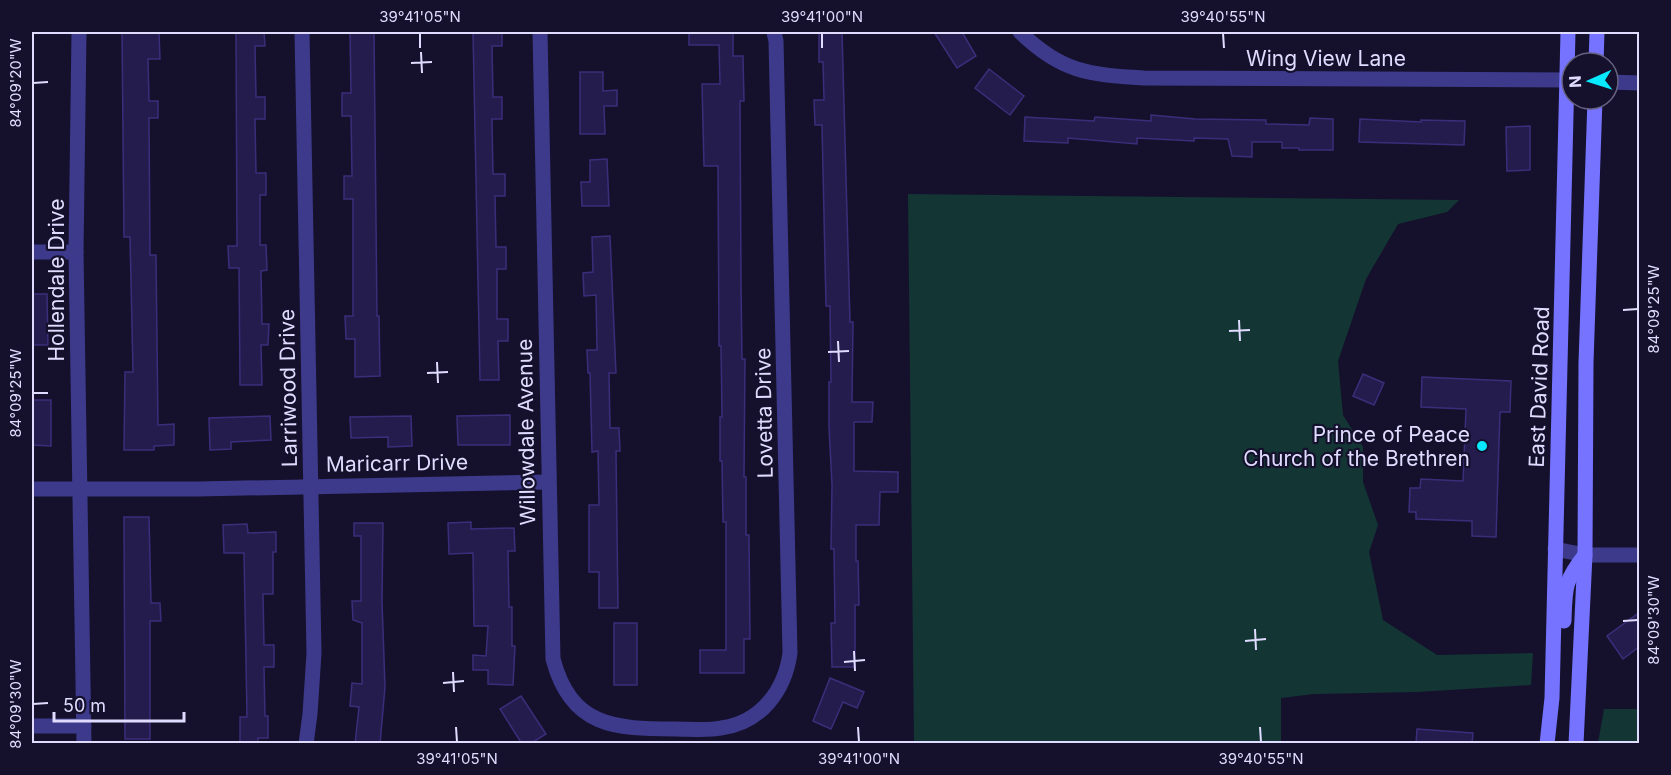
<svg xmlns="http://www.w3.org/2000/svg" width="1671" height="775" font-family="Inter,sans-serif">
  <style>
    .green { fill: #133635 }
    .building { fill: #251c4e; stroke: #3c2d7a; stroke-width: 1.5 }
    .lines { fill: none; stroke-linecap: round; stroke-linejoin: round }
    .street { stroke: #3d3a8c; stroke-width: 15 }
    .secondary { stroke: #7573ff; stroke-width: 15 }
    .ticks { fill: none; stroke: #dfdcff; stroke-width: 2 }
    .poi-dot { fill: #08e9ff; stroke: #15112c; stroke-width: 2 }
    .labels { text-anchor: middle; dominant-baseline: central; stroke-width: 4.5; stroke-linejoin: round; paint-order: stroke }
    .street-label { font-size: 21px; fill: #dfdcff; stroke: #15112c }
    .poi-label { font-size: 21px; fill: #dfdcff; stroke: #15112c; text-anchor: end }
    .neatline { fill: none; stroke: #dfdcff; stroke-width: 2 }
    .ticks-label { font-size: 15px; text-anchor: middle; fill: #dfdcff }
  </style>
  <rect width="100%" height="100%" fill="#15112c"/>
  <g class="green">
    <path d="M908,194L1459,200L1447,212L1398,224L1366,279L1338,361L1343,415L1363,447V482L1378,525L1369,552L1383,620L1437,655L1533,653L1531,685L1417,692L1314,694L1281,698V743H914Z"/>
    <path d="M1604,709H1639V743H1598Z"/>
  </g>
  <g class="building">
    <path d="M122,32H159L160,59H148L149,101H158V118H149L150,255H156L158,425L174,424V445L154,446V450H124L125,372H133L130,237H124Z"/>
    <path d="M236,32H264L265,46H255L256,97H265V119H255L256,173H266V195H260V245H266L267,270L261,271L262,324H269L268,345H261L262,385H240L239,268H229L228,246H237Z"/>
    <path d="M350,32H374L377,316H379L380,376L355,377V339H346L345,316H353V199H344V176H352L351,116H342V93H351Z"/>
    <path d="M473,32H502V46H492L493,97H502V119H492L493,174H505V196H495L496,247H506V269H497V319H508V341H498L499,380H480Z"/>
    <path d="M689,32H733V56H743L744,101H740L741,284L742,359H745L744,477H746V535H749L750,639H744V673H700V650H726V522H723L722,461H720V417H722L721,346H719L718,166H704L702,84H720L719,45H689Z"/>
    <path d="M819,32H842L850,322H853L852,402H873L872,422H854V471L898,472V492H880L879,525H856V561H858L859,605H855V667H832L831,623H835L834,549H831L832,485L829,427V382H831L830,306H826L822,125H815L814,100H824L823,62H819Z"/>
    <path d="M934,32H962L976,56L957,68Z"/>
    <path d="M989,69L1024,96L1010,115L975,88Z"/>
    <path d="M580,72H603V91L617,90V106H604L605,134H580Z"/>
    <path d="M1151,115L1195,119L1266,120V124L1309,125L1310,118L1333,119V150H1299V148H1282V142H1252V157L1232,156L1228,139L1194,138V141L1137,138V144L1068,138V143L1024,141L1025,117L1094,121L1095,117L1151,121Z"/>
    <path d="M1360,119L1421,122V120L1465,121L1464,145L1359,142Z"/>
    <path d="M1530,126V170L1507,171L1506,127Z"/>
    <path d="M607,159L609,206H582L581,182H590V160Z"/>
    <path d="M610,236L616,373H609L610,428H619L620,451H616L618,608H599V572H589V505H599L598,451L592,452L590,373H588L587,350H597L596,295L584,296L583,273L593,272L592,237Z"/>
    <path d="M32,294H47L48,345H32Z"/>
    <path d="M1363,374L1384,383L1374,405L1353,396Z"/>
    <path d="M1422,377L1511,381L1510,412H1500L1496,537L1472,536V521L1416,519V512H1409L1410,488H1420L1421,479L1463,481L1466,409L1421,407Z"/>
    <path d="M32,400H51V446L32,445Z"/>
    <path d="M510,415V445H458L457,416Z"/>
    <path d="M270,416L271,440L231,442V449L210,450L209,418Z"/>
    <path d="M411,416L412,446L388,447V437L351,438L350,417Z"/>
    <path d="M124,517H149L151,603H160L161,621H150V739H125Z"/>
    <path d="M471,522V529L514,528L515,551H508L509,607H512V646H515L513,685L488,684V670H473V655L486,656L488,626H474L473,553L449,554L448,523Z"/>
    <path d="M354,523H383L382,601L385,687L380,744H355L359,707L350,706L352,683L362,684V623L353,620L352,601H361V536H354Z"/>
    <path d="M247,524L248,533L276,532V552H273V594H263L264,645H274V667H264L265,716H268V738H258V744H240V717H247L244,553H224L223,525Z"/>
    <path d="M1640,612V646L1623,659L1607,636Z"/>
    <rect x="614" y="623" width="23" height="62"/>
    <path d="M830,678L864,692L857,708L843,702L831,729L813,721Z"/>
    <path d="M521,696L546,734L530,744H522L500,709Z"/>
    <path d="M1417,729L1473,733L1472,744H1416Z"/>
  </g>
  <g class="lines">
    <g class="street">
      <path d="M79,32L76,252L84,744"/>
      <path d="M302,32L314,653L310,714L306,744"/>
      <path d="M540,32L553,659C571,727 615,729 675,729C690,729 707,731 721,728C761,723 785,690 790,653L776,41L774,32"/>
      <path d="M1020,32C1061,72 1089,75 1144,78L1572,80"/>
      <path d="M1608,82L1640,83"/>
      <path d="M32,252H76"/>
      <path d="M32,489H198L548,482"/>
      <path d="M1555,549L1585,555H1640"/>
      <path d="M32,726H84"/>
    </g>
    <g class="secondary">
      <path d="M1596,63L1597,32"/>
      <path d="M1564,621C1565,589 1564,581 1585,555"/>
      <path d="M1547,744L1552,698L1568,32"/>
      <path d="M1576,744L1585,555L1586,363L1595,99"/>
    </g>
  </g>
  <path class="ticks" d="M420,33V48M822,33V48M1223,33L1224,48M421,52L422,73M411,63L432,62M33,83L48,82M1623,310L1638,309M1239,320L1240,341M1229,331L1250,330M838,341L839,362M828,352L849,351M437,362L438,383M427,373L448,372M33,393H48M1623,621L1638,620M1255,629L1256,650M1245,641L1266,639M854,651L855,671M844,662L865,660M453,672L454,692M443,683L464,681M33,704L48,703M456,727L457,742M858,727L859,742M1260,727L1261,742"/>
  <circle class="poi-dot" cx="1482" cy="446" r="6"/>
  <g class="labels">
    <g class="street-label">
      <text x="1326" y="58">Wing View Lane</text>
      <text transform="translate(56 280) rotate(-90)">Hollendale Drive</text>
      <text transform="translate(1539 387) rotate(-88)">East David Road</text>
      <text transform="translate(288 388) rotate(-91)">Larriwood Drive</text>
      <text transform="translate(764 413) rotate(-91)">Lovetta Drive</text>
      <text transform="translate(526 432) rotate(-91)">Willowdale Avenue</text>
      <text transform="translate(397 463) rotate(-1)">Maricarr Drive</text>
    </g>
    <g class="poi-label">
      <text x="1470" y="434">Prince of Peace<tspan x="1470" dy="24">Church of the Brethren</tspan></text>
    </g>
  </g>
  <rect width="1671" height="775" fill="none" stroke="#15112c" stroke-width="66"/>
  <g transform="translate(1590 81) rotate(267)"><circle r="28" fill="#15112c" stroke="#666280" stroke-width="1.5"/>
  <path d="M0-4.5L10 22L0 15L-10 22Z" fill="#08e9ff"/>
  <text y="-9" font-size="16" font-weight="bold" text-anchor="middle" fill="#dfdcff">N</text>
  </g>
  <path d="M54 712v9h130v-9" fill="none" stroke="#dfdcff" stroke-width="3"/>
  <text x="63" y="712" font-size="18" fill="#dfdcff" stroke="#15112c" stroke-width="4.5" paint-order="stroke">50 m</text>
  <rect x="33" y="33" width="1605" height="709" class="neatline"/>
  <g class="ticks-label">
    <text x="420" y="22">39°41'05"N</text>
    <text x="822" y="22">39°41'00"N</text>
    <text x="1223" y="22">39°40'55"N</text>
    <text transform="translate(16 83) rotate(-90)" y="5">84°09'20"W</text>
    <text transform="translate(1654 309) rotate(-90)" y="5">84°09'25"W</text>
    <text transform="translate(16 393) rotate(-90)" y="5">84°09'25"W</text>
    <text transform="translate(1654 620) rotate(-90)" y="5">84°09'30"W</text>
    <text transform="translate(16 704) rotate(-90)" y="5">84°09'30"W</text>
    <text x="457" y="764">39°41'05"N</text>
    <text x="859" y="764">39°41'00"N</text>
    <text x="1261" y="764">39°40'55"N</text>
  </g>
</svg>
